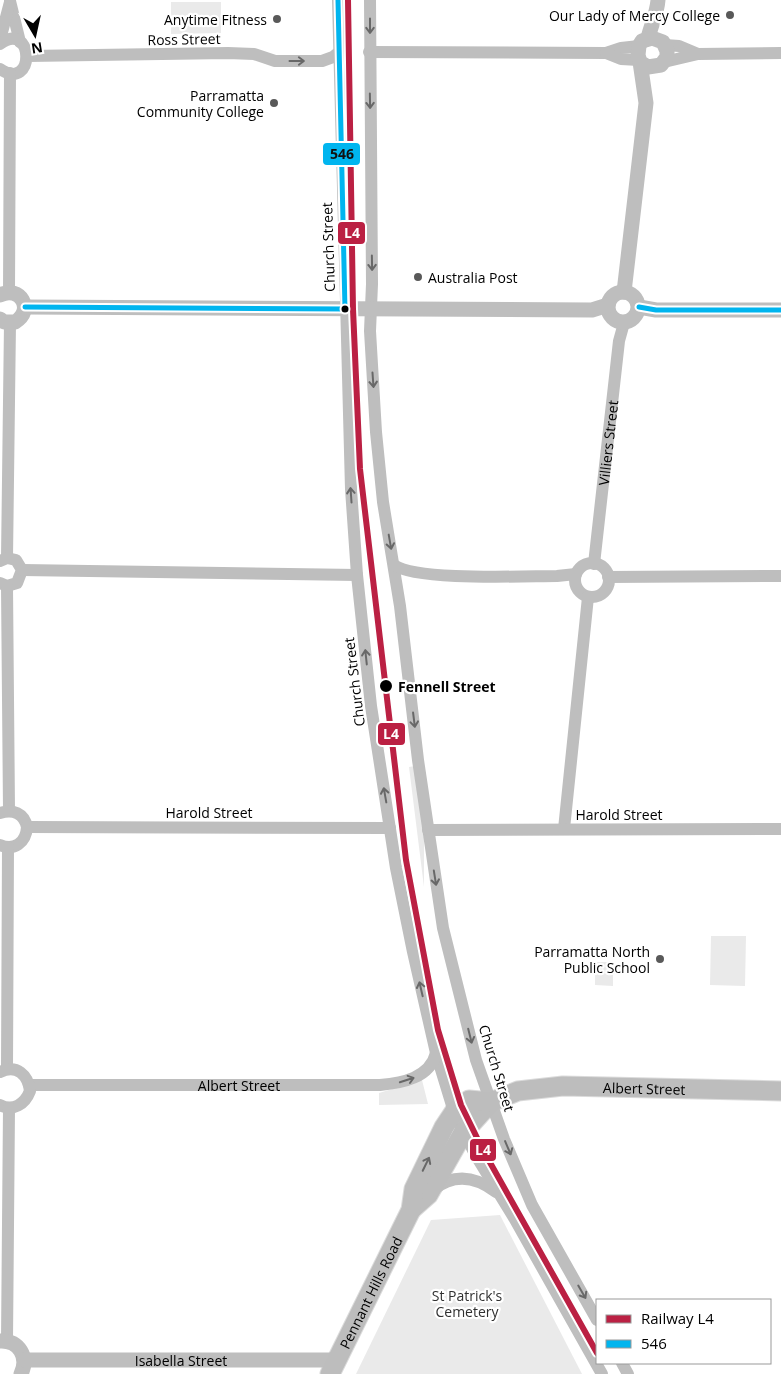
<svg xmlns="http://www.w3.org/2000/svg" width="781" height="1374" font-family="'Open Sans',sans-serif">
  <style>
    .green { fill: #eaeaea }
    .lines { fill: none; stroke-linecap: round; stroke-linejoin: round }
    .primary-casing { stroke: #dbdbdb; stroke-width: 21 }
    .minor { stroke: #bebebe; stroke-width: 12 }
    .tertiary { stroke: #bebebe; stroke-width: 15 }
    .primary { stroke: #bdbdbd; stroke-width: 19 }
    .bus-1-casing { stroke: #fff; stroke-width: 9 }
    .bus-1 { stroke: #00b5ef; stroke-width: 5 }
    .rail-1-casing { stroke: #fff; stroke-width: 10 }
    .rail-1 { stroke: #bb2043; stroke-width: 6 }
    .oneway { stroke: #686868 }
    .poi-dot { fill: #595959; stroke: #fff; stroke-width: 2 }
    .bus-dot { fill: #000; stroke: #fff; stroke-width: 2 }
    .labels { text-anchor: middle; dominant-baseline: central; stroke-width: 4.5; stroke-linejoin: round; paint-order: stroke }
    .poi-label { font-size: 14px; fill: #000; stroke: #fff; text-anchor: end }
    .street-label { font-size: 14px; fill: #000; stroke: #fff }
    .stop-label { font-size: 14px; font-weight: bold; fill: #000; stroke: #fff; text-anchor: start }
    .park-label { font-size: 14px; fill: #303030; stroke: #fff }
    .line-badge { stroke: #fff; stroke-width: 2 }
    .badge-label { font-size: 14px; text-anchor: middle; font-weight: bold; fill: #fff }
    .pale-badge-label { font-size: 14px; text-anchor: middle; font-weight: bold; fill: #111 }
  </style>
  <rect width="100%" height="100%" fill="#fff"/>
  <g class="green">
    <path d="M171,2H221V33L171,34Z"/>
    <path d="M415,766L424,836V887L409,767Z"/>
    <path d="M711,936H746L745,986L710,985Z"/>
    <path d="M595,962H613V986L595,985Z"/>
    <path d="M422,1080L428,1104L379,1105V1093Z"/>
    <path d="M500,1215L582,1374H356L431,1220Z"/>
  </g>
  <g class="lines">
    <g class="primary-casing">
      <g id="primary">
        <path d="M411,1210L428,1195L463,1133L491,1102"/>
        <path id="s4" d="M330,1374L411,1210L414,1189L444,1127L454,1112L469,1100L491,1102L518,1091L563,1086L781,1091"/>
      </g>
    </g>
    <g class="minor">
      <path d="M338,0L351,489L357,575L371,706L396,868L413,952L436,1053L454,1112L475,1154L513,1216L602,1374"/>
      <path d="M370,0L372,284L370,331L376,432L383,502L400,606L418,760L443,928L476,1060L504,1139L532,1205L597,1320"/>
      <path d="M10,1L20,42"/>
      <path d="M0,40L10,2"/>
      <path d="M0,44C34,19 36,93 0,69"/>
      <path d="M665,45L679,46L698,54"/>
      <path d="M369,52L606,53L621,48L639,46"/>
      <path d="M606,53L621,59L639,60"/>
      <path d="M28,56L228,53L254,54L275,61H322L333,57L338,53"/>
      <path d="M664,62L698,54L781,53"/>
      <path d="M9,292L10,73"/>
      <path d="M7,558L10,323"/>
      <path d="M0,561L7,558L16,560L22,570L17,583L7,586L0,583"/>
      <circle cx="592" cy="580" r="17"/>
      <path id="s1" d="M594,564L619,341L624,323"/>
      <path d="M394,565C416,581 524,576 557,576L576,574"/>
      <path d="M22,570L357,575"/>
      <path d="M608,577L781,576"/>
      <path d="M7,586L9,810"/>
      <path d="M0,813C13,809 24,813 27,827C26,843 14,851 0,845"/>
      <path d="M27,827L390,828"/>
      <path d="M564,829L588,597"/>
      <path d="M428,830L781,829"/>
      <path d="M7,1069L8,847"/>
      <path id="s2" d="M29,1085H380C402,1083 430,1078 436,1053"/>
      <path d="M0,1105C13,1112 25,1104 30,1091C28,1075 17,1064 0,1072"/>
      <path d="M433,1190C454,1173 475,1176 496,1192"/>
      <path d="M7,1341L9,1108"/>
      <path d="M622,1363L628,1374"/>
    </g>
    <g class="tertiary">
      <path d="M648,38C651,25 657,14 658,0"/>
      <path d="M624,292L646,103L640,62L638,55L639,46L642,41L652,38L663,42L667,51V57L661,65L648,67L640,62"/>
      <circle cx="623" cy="307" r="15"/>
      <path d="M0,295C20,285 35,310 15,322H4L0,319"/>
      <path d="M25,307L592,310L608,305"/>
      <path d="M639,307L656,310H781"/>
      <path d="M0,1341C19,1340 29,1357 21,1374"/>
      <path id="s3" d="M25,1360H337"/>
    </g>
    <use href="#primary" class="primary"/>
    <g class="bus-1-casing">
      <g id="bus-1">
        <path d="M338,0L345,309"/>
        <path d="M25,307L345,309"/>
        <path d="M639,307L656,310H781"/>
      </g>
    </g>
    <use href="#bus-1" class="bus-1"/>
    <g class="rail-1-casing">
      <path id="rail-1" d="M348,0L353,309L360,469L406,860L438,1030L461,1105L483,1150L597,1353"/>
    </g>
    <use href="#rail-1" class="rail-1"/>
  </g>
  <defs><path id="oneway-shaft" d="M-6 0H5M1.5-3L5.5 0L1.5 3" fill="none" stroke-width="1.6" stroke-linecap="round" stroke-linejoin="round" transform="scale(1.25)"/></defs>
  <g class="oneway">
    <use href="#oneway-shaft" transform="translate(370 26) rotate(90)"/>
    <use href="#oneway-shaft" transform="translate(297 61)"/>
    <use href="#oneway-shaft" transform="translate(370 101) rotate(89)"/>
    <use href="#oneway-shaft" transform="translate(372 263) rotate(89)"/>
    <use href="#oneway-shaft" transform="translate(373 380) rotate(86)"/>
    <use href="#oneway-shaft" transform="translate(351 495) rotate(-94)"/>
    <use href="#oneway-shaft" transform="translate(390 542) rotate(80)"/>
    <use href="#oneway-shaft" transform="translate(366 657) rotate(-96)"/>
    <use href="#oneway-shaft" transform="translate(414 720) rotate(83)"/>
    <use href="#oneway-shaft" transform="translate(385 795) rotate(-100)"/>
    <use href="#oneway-shaft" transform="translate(435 878) rotate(81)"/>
    <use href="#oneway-shaft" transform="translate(421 989) rotate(-103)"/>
    <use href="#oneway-shaft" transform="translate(470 1036) rotate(76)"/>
    <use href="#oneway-shaft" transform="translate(407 1080) rotate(-18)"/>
    <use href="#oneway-shaft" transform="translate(508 1148) rotate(67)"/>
    <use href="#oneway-shaft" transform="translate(426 1164) rotate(-64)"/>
    <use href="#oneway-shaft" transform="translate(582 1292) rotate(60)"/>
  </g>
  <g class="poi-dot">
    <circle cx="730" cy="15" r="5"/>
    <circle cx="277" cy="19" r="5"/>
    <circle cx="274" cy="103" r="5"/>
    <circle cx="418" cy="277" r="5"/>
    <circle cx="660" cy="959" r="5"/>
  </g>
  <g class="bus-dot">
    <circle cx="345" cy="309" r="4.5"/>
    <circle cx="386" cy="686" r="7"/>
  </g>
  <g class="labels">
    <g class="poi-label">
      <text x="720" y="15">Our Lady of Mercy College</text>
      <text x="267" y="19">Anytime Fitness</text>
      <text x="264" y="95">Parramatta<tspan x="264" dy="16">Community College</tspan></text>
      <text x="428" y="277" text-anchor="start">Australia Post</text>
      <text x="650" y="951">Parramatta North<tspan x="650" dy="16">Public School</tspan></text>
    </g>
    <g class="street-label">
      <text transform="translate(184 39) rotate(-1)">Ross Street</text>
      <text transform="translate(328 247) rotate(-92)">Church Street</text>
      <text stroke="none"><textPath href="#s1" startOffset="122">Villiers Street</textPath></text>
      <text transform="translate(354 682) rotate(-97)">Church Street</text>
      <text x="209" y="812">Harold Street</text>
      <text x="619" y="814">Harold Street</text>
      <text transform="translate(497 1068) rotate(73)">Church Street</text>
      <text stroke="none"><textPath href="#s2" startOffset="210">Albert Street</textPath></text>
      <text stroke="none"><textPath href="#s4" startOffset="488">Albert Street</textPath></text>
      <text stroke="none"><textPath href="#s4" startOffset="91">Pennant Hills Road</textPath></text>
      <text stroke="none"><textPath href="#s3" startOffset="156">Isabella Street</textPath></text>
    </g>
    <g class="stop-label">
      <text x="398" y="686">Fennell Street</text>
    </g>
    <g class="park-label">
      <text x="467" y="1295">St Patrick's<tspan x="467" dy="16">Cemetery</tspan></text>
    </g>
  </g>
  <g class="line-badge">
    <rect x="322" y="142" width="39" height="24" rx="5" fill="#00b5ef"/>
    <rect x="337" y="221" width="29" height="24" rx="5" fill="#bb2043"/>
    <rect x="377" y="722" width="29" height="24" rx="5" fill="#bb2043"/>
    <rect x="469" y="1138" width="28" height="24" rx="5" fill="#bb2043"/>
  </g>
  <g class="badge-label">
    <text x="352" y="238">L4</text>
    <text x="391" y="739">L4</text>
    <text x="483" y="1155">L4</text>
  </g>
  <g class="pale-badge-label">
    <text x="342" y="159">546</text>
  </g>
  <rect x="596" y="1299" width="175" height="65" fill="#ffffff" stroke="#999999"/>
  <rect x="606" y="1315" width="25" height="8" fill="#bb2043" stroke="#999999"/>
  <text x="641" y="1324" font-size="15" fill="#000000">Railway L4</text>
  <rect x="606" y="1340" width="25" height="8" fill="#00b5ef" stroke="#999999"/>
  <text x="641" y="1349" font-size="15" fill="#000000">546</text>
  <g transform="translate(35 35) rotate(171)" stroke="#ffffff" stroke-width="4" paint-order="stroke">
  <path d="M0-4L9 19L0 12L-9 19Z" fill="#000000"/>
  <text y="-8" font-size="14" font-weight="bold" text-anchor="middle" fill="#000000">N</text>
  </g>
</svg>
